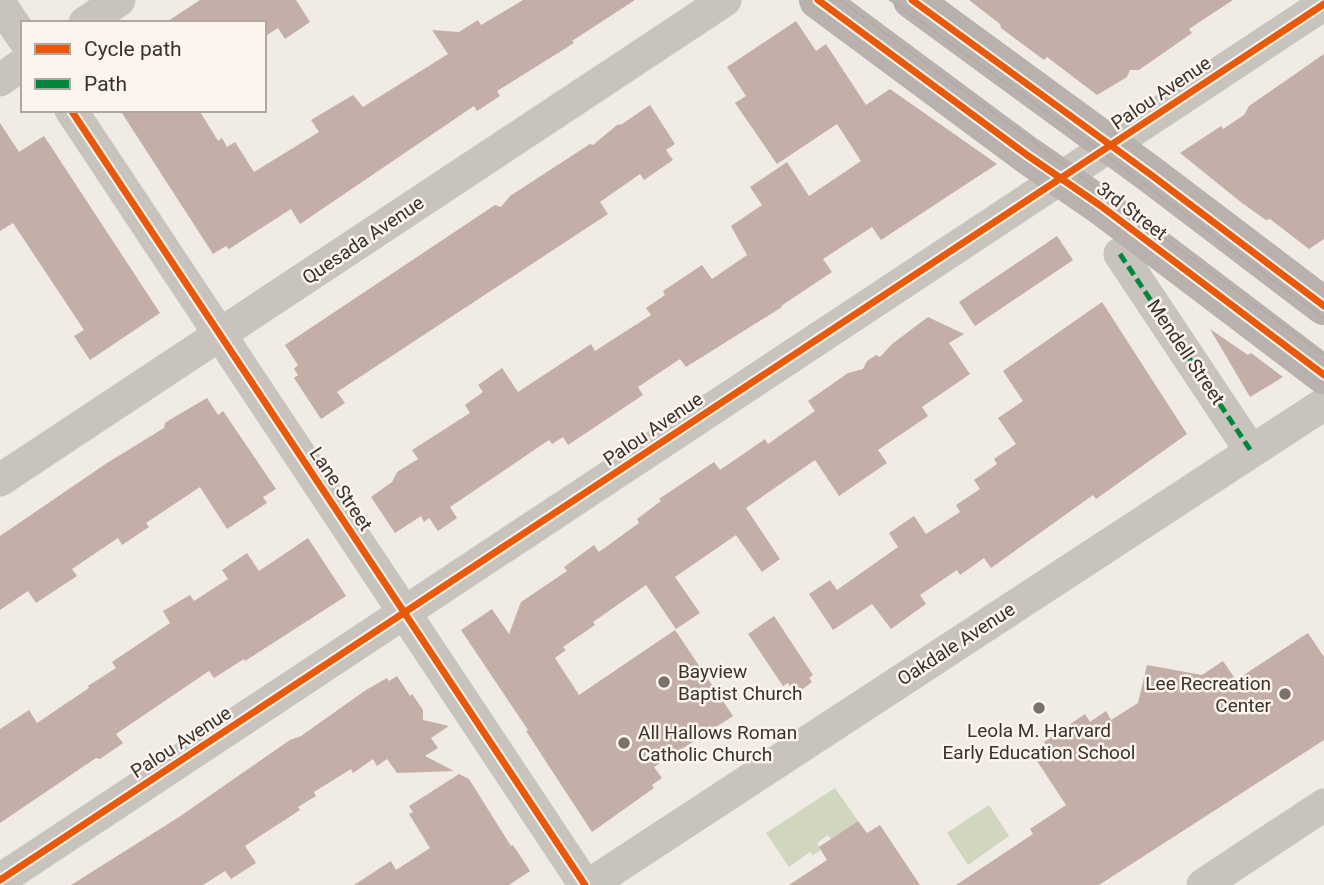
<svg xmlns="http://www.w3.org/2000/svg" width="1324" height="885" font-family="Roboto,sans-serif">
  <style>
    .green { fill: #d1d6bf }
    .building { fill: #c3afa7 }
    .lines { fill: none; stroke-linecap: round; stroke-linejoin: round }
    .minor { stroke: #c9c3be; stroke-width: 33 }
    .major { stroke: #b8b1ad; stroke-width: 38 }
    .tram { stroke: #b1aca8; stroke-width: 2 }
    .quiet { stroke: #00873e; stroke-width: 5; stroke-dasharray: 10 5; stroke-linecap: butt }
    .cycleway-casing { stroke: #fbf5ee; stroke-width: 11 }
    .cycleway { stroke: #e8590c; stroke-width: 7 }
    .poi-dot { fill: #7a716c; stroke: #fbf5ee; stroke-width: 2.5 }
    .labels { text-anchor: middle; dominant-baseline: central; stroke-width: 5; stroke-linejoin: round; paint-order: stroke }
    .street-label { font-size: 19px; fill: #3b302b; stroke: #fbf5ee }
    .poi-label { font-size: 19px; fill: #3b302b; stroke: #fbf5ee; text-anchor: start }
  </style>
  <rect width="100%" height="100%" fill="#f0ebe5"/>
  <g class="green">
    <path d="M835,788L858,821L831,839L828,835L817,843L821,850L813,855L810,852L789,867L766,833Z"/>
    <path d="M989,805L1009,836L968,865L947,833Z"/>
  </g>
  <g class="building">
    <path d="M200,0H296L310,22L285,39L278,28L264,37V23H165Z"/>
    <path d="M523,0H635L572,41L574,43L497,91L500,96L477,111L474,106L300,224L291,209L229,249L226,246L213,254L120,110H199L218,141L222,138L227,147L235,142L254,172L319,132L311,120L353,95L363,107L448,54L432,30L459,32L478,20L481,25Z"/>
    <path d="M969,0H1233L1189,29L1192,33L1139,70H1130L1127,77L1097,95L1047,57L1044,60L1001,28L1000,24Z"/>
    <path d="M796,21L816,51L826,44L866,105L890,89L997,164L881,240L872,227L823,259L832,272L781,306L782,307L686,367L680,359L638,387L643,395L568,445L563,437L552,444L549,440L450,507L457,518L438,531L429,518L424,522L421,516L395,533L371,497L392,482L397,472L418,459L412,450L470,413L465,405L483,392L478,385L502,368L518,392L591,344L595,351L651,315L646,308L665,295L663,291L702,265L712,279L747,255L731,226L762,205L750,187L787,162L809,196L861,161L837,124L777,164L735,103L746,96L727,67Z"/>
    <path d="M1324,54V239L1309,249L1270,219L1266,220L1242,203L1180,153L1221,126L1223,129L1244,115L1249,106Z"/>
    <path d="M650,105L675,144L666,150L673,160L644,180L640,174L600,202L608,214L337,392L345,403L321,419L294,378L298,375L294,369L298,365L285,345L495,205L501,207L510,196L590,144L593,145L617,125L622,124Z"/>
    <path d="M0,123L19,152L44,136L160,313L90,360L74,336L84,330L13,223L0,231Z"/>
    <path d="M1057,236L1073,260L975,326L959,302Z"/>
    <path d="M1102,302L1187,434L1096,499L1093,495L991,568L984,558L960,575L957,570L920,595L926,604L891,629L872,604L833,630L809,594L830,580L837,590L898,547L889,533L914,516L926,534L960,512L956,505L980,489L974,480L997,464L994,459L1016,444L998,418L1023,401L1003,371Z"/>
    <path d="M928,317L964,334L949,343L970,374L922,407L928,416L878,450L887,463L839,496L815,460L746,508L780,559L762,572L736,535L675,577L700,613L676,629L646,585L593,622L595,625L563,647L566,650L555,658L579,695L675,630L733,716L654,767L662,778L652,785L654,788L592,832L526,731L528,730L461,630L492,609L509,634L521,602L567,571L564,567L594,545L599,552L639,523L637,519L661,501L659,499L714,462L720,470L765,439L768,444L815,411L808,401L848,373L863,369L867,361L876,355L880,357L892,344Z"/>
    <path d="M1210,329L1248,355L1251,353L1283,377L1250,397Z"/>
    <path d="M207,398L218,415L223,411L276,489L263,497L267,503L227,529L200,487L146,523L149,527L122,545L118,538L72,569L77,576L36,603L28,591L0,610V536L107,463L164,428L165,423L171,419Z"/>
    <path d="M308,538L346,596L245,661L244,659L214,678L209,671L116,734L123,743L100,759L96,758L0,823V729L29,710L37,723L89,688L88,686L116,668L112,662L170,623L163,611L190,595L194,601L228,579L222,570L247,553L259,571Z"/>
    <path d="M774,616L813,675L809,678L812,682L796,694L788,683L783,686L748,634Z"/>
    <path d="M1308,633L1324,657V740L1099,885H956L1033,834L1030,829L1066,805L1035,758L1048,749L1044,742L1085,714L1090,722L1106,711L1111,720L1138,703L1147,665L1202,675L1223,661L1236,680Z"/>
    <path d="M397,676L410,696L412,694L423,710V720L449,726L431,738L438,748L425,756L454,771L397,773L387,759L377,766L373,759L353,773L351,769L314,792L316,796L298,807L300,810L245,846L256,863L231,879L225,871L203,885H71L179,817L290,740L301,736L366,690L387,678L389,681Z"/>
    <path d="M459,774L469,779L511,846L513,845L530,871L509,885H354L391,861L396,870L430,848L409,814L413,812L409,806Z"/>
    <path d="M858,821L867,833L880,825L920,885H789L827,860L819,847Z"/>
  </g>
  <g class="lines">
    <g class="minor">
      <path d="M0,4L23,38"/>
      <path d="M85,23L119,0"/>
      <path d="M0,80L23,64"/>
      <path d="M71,110L585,885"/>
      <path d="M1120,254L1251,451"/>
      <path d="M0,480L725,0"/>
      <path d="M0,880L1324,4"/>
      <path d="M589,885L1324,404"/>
      <path d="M1203,885L1324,805"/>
    </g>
    <g class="major">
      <path d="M818,0L1027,155L1101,206L1324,375"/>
      <path d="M912,0L1150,174L1324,306"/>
    </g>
    <g class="tram">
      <path d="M840,0L1324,355"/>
      <path d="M890,0L1068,127L1324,318"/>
    </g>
    <path class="quiet" d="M1120,254L1251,451"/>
    <g class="cycleway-casing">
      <g id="cycleway">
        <path d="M818,0L1027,155L1101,206L1324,375"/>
        <path d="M912,0L1150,174L1324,306"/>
        <path d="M71,110L585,885"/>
        <path d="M0,880L1324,4"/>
      </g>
    </g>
    <use href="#cycleway" class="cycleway"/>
  </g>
  <g class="poi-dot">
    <circle cx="664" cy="682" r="7"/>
    <circle cx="1285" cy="694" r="7"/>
    <circle cx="1039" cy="708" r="7"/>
    <circle cx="624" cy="743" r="7"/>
  </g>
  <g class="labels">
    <g class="street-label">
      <text transform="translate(1161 93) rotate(-34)">Palou Avenue</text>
      <text transform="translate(1132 211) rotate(37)">3rd Street</text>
      <text transform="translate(363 240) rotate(-34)">Quesada Avenue</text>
      <text transform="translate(1186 352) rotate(56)">Mendell Street</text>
      <text transform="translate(653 429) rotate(-34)">Palou Avenue</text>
      <text transform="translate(341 489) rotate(56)">Lane Street</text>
      <text transform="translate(956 644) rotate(-33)">Oakdale Avenue</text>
      <text transform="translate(181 742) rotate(-33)">Palou Avenue</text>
    </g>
    <g class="poi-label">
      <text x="678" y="671">Bayview<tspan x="678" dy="22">Baptist Church</tspan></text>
      <text x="1271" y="683" text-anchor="end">Lee Recreation<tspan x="1271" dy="22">Center</tspan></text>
      <text x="1039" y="730" text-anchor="middle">Leola M. Harvard<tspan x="1039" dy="22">Early Education School</tspan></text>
      <text x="638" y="732">All Hallows Roman<tspan x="638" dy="22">Catholic Church</tspan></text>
    </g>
  </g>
  <rect x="21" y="21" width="245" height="91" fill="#fbf5ee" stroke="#aea6a0" stroke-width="2"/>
  <rect x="35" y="44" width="35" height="10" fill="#e8590c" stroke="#aea6a0" stroke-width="2"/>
  <text x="84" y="56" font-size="21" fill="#3b302b">Cycle path</text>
  <rect x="35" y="79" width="35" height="10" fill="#00873e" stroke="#aea6a0" stroke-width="2"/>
  <text x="84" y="91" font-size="21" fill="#3b302b">Path</text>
</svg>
